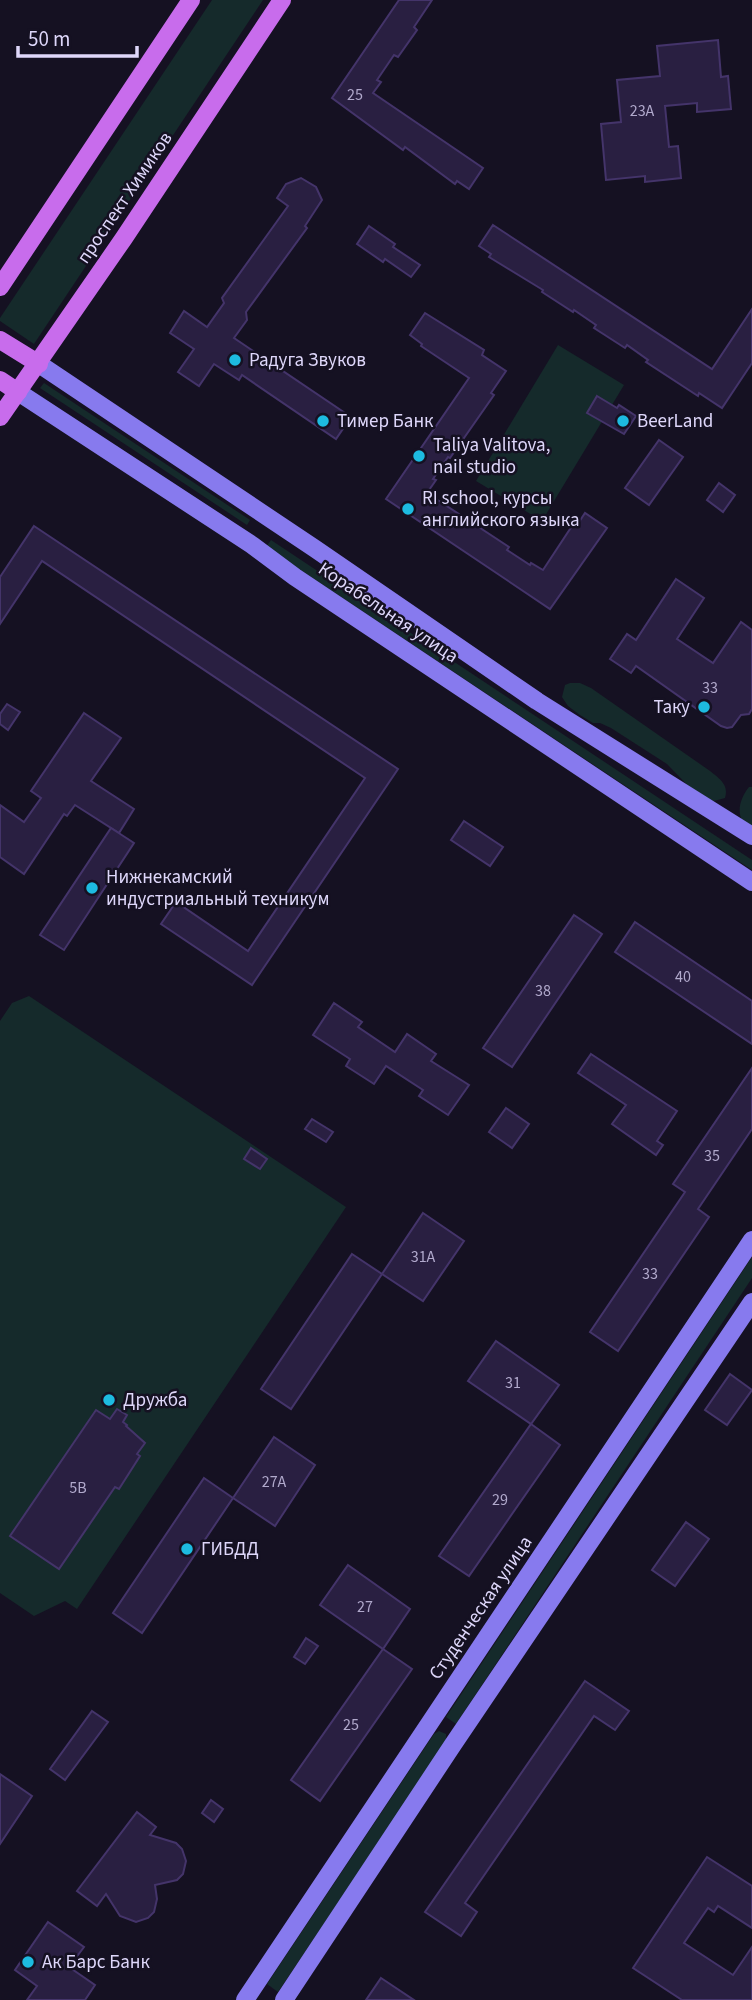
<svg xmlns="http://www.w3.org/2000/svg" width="752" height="2000" font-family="'Source Sans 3',sans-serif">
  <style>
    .green { fill: #152a2b }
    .building { fill: #291f41; stroke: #44346a; stroke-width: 2 }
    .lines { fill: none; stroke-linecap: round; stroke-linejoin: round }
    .secondary { stroke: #877aee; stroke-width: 18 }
    .primary { stroke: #c86cec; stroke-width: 18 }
    .poi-dot { fill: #1dbbe0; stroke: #151122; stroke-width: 2.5 }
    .labels { text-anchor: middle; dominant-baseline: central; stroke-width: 5; stroke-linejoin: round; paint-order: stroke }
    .number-label { font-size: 16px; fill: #b1a9cc }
    .street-label { font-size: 19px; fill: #ded7fa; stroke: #151122 }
    .poi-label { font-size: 19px; fill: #ded7fa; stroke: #151122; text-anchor: start }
  </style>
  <rect width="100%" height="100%" fill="#151122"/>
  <g class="green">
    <path d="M212,0H263L34,344L0,321V318Z"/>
    <path d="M558,345L624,385L542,521L476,481Z"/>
    <path d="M44,383L250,520L247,525L40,388Z"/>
    <path d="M271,540L752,860V870L266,547Z"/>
    <path d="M570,683H580L591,688L710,771C720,779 729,785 725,798L714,801L699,797L667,764L611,728L600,723H593L580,715L568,706L562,697L565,685Z"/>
    <path d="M749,787H752V831C735,820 737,802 749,787Z"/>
    <path d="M29,996L346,1207L77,1609L65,1601L34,1616L0,1593V1021L12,1003Z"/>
    <path d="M752,1257V1278L456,1724L446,1717Z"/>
    <path d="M439,1731L446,1734V1742L278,1992L267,1984L434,1734Z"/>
  </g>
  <g class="building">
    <path d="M399,0H432L414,27L417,30L398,57L394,55L377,80L381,82L373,93L483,168L469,189L457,181L455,184L405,147L403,150L332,98Z"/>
    <path d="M718,40L721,77L728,76L731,109L697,112V103L665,106L669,147L678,146L681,178L645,182V176L606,180L601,124L621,122L617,80L660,76L657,46Z"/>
    <path d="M301,178L316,187L322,200L305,226L307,228L246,312L247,320L234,338L351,417L336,439L242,375L239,380L214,364L199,386L178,372L194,349L170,333L184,311L207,327L224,303L222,298L288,206L277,198L286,184Z"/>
    <path d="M493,225L712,369L752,309V363L722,408L699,393L698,396L646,362L648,360L627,345L625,348L594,328L596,325L574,310L573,312L542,292L543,290L489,257L491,254L479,246Z"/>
    <path d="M369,226L395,244L393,247L420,265L411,277L385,259L383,262L357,244Z"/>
    <path d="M425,313L484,350L482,355L506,371L491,393L494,395L450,458L448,457L433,479L436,480L427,493L509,547L507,550L530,565L531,563L543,570L574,523L577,525L585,513L607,528L550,609L386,499L469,378L421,346L422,344L410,335Z"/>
    <path d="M597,396L617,408L619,405L636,416L624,434L587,413Z"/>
    <path d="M659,440L683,457L649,505L625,488Z"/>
    <path d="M719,483L735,495L723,512L707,500Z"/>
    <path d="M34,526L398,769L252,985L161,924L176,902L248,951L365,778L42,561L0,624V577Z"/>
    <path d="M676,579L704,598L677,639L713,663L741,622L752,630V709L749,714L741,715L732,727L727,728L721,726L636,666L631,673L610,659L627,634L636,640Z"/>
    <path d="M7,704L20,712L8,730L0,724V714Z"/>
    <path d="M84,713L121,738L91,781L134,809L119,833L75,805L67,816L64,814L24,874L0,857V805L24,822L41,798L31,791Z"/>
    <path d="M464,821L503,847L490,866L451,840Z"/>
    <path d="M111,828L134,843L64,950L40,935Z"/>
    <path d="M574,915L602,934L512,1067L483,1048Z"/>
    <path d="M635,922L752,1001V1044L615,952Z"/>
    <path d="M334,1003L362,1022L358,1027L395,1052L407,1034L436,1054L431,1061L469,1085L448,1115L419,1096L423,1090L386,1066L374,1084L346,1066L350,1059L313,1035Z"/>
    <path d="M591,1054L677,1111L657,1141L663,1145L656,1155L612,1124L626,1105L578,1073Z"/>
    <path d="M752,1068V1129L698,1209L709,1217L618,1351L590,1332L685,1192L673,1184Z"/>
    <path d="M506,1108L529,1124L512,1148L489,1132Z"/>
    <path d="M312,1119L333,1132L326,1142L305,1129Z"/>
    <path d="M251,1148L267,1159L260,1169L244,1159Z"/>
    <path d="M423,1213L464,1241L423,1301L382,1274Z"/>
    <path d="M352,1254L382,1274L291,1409L261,1389Z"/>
    <path d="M496,1341L559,1385L531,1424L468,1381Z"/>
    <path d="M730,1374L752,1390L727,1425L705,1410Z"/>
    <path d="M117,1409L127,1415L123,1422L127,1425L126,1426L145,1443L137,1454L140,1456L119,1489L115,1487L59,1569L10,1536L96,1410L110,1419Z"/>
    <path d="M531,1424L560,1445L469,1576L439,1556Z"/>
    <path d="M274,1437L315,1465L275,1526L233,1498Z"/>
    <path d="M204,1478L233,1498L142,1633L113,1613Z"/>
    <path d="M686,1522L709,1539L675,1586L652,1570Z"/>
    <path d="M348,1565L410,1609L383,1649L320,1605Z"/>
    <path d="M306,1638L318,1646L305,1664L294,1657Z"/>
    <path d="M383,1649L412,1669L320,1801L291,1780Z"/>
    <path d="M585,1681L629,1711L615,1730L594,1716L465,1903L477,1912L461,1936L425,1912Z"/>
    <path d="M92,1711L108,1722L65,1780L50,1769Z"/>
    <path d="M0,1774L32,1796L0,1844Z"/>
    <path d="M211,1800L223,1809L214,1822L202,1813Z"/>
    <path d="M137,1812L156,1827L150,1835L176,1843L182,1849L186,1861L183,1874L177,1880L155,1885L157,1899L154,1912L148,1918L136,1922L120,1916L106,1894L97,1906L77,1891Z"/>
    <path d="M707,1857L752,1886V1928L718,1906L714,1912L708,1908L684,1943L733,1975L752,1947V2000H682L633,1968Z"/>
    <path d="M48,1922L84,1947L69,1967L95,1985L85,2000H27L37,1986L15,1970Z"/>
    <path d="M381,1978L414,2000H366Z"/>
  </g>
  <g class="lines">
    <g class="secondary">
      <path d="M39,364L314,548L537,701L752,836"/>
      <path d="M18,392L252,545L295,577L752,882"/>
      <path d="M245,2000L752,1240"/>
      <path d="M284,2000L452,1746L752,1302"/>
    </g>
    <g class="primary">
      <path d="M0,287L191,0"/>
      <path d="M0,340L39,364"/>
      <path d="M0,380L18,392"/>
      <path d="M0,417L124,238L282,0"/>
    </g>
  </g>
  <g class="poi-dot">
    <circle cx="235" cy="360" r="7"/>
    <circle cx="323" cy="421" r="7"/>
    <circle cx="623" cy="421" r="7"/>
    <circle cx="419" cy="456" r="7"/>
    <circle cx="408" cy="509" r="7"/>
    <circle cx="704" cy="707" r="7"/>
    <circle cx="92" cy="888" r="7"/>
    <circle cx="109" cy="1400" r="7"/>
    <circle cx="187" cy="1549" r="7"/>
    <circle cx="28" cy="1962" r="7"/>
  </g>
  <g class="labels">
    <g class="number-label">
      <text x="355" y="95">25</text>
      <text x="642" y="111">23А</text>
      <text x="710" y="688">33</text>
      <text x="683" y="977">40</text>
      <text x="543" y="991">38</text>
      <text x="712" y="1156">35</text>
      <text x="423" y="1257">31А</text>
      <text x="650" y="1274">33</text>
      <text x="513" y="1383">31</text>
      <text x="274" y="1482">27А</text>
      <text x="78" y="1488">5В</text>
      <text x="500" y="1500">29</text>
      <text x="365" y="1607">27</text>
      <text x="351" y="1725">25</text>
    </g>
    <g class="street-label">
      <text transform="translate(125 198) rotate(-56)">проспект Химиков</text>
      <text transform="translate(388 613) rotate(34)">Корабельная улица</text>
      <text transform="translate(481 1608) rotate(-56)">Студенческая улица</text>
    </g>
    <g class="poi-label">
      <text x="249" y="360">Радуга Звуков</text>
      <text x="337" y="421">Тимер Банк</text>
      <text x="637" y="421">BeerLand</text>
      <text x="433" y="445">Taliya Valitova,<tspan x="433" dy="22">nail studio</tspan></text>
      <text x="422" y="498">RI school, курсы<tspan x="422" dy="22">английского языка</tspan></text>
      <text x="690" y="707" text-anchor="end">Таку</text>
      <text x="106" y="877">Нижнекамский<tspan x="106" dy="22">индустриальный техникум</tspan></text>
      <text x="123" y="1400">Дружба</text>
      <text x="201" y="1549">ГИБДД</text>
      <text x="42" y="1962">Ак Барс Банк</text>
    </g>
  </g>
  <path d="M18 46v10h119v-10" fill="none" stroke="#ded7fa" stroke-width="3.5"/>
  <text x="28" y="46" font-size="21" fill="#ded7fa" stroke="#151122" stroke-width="5" paint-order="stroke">50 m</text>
</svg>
